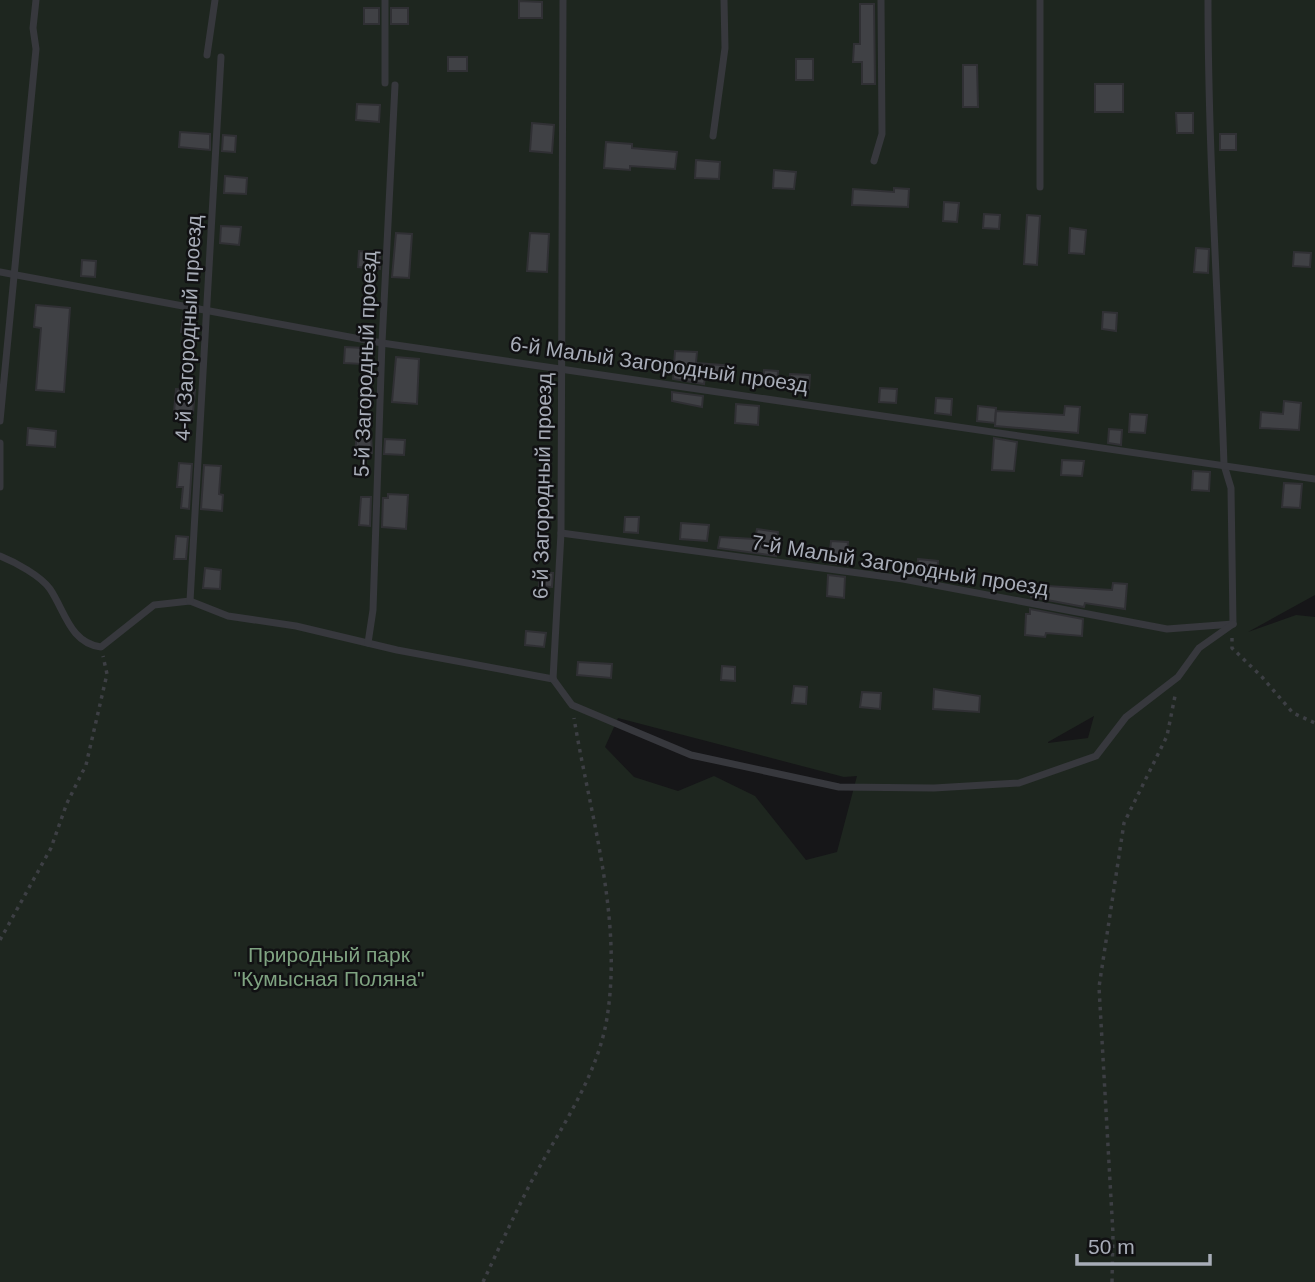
<svg xmlns="http://www.w3.org/2000/svg" width="1315" height="1282" font-family="Helvetica,sans-serif">
  <style>
    .green { fill: #1e261f; fill-rule: evenodd }
    .building { fill: #404145; stroke: #303034; stroke-width: 2 }
    .lines { fill: none; stroke-linecap: round; stroke-linejoin: round }
    .path { stroke: #3d3f44; stroke-width: 3.5; stroke-dasharray: 3.5 5; stroke-linecap: butt }
    .service { stroke: #37383d; stroke-width: 7 }
    .labels { text-anchor: middle; dominant-baseline: central; stroke-width: 5; stroke-linejoin: round; paint-order: stroke }
    .street-label { font-size: 21px; fill: #a8adb8; stroke: #111113 }
    .park-label { font-size: 21px; fill: #7fa381; stroke: #111113 }
  </style>
  <rect width="100%" height="100%" fill="#161618"/>
  <path class="green" d="M0,0H1315V595L1248,632L1296,615L1315,617V1282H0ZM1094,716L1088,738L1048,743V742ZM618,718L844,777L857,776L837,852L806,860L755,796L714,776L678,791L634,777L605,747Z"/>
  <g class="building">
    <path d="M519,1L542,2V18H519Z"/>
    <path d="M860,4H874L875,84H862V62H853L854,44H860Z"/>
    <rect x="364" y="8" width="15" height="16"/>
    <rect x="391" y="8" width="17" height="16"/>
    <rect x="448" y="57" width="19" height="14"/>
    <rect x="796" y="59" width="17" height="21"/>
    <path d="M963,65H977L978,107H963Z"/>
    <rect x="1095" y="84" width="28" height="28"/>
    <path d="M357,104L380,105L379,122L356,120Z"/>
    <path d="M1176,113H1193V133H1177Z"/>
    <path d="M532,123L554,125L552,153L530,151Z"/>
    <path d="M180,132L210,134V150L179,147Z"/>
    <rect x="1220" y="134" width="16" height="16"/>
    <path d="M223,135L236,136L235,152L222,151Z"/>
    <path d="M606,142L632,144V148L677,152L675,169L630,166V170L604,168Z"/>
    <path d="M696,160L720,162L719,179L695,178Z"/>
    <path d="M774,170L796,172L794,189L773,188Z"/>
    <path d="M225,176L247,178L246,194L224,193Z"/>
    <path d="M894,188L909,189L908,207L852,205L853,189L894,192Z"/>
    <path d="M944,202L959,203L957,222L943,221Z"/>
    <path d="M984,214L1000,215L999,229L983,228Z"/>
    <path d="M1027,215L1040,216L1037,265L1024,264Z"/>
    <path d="M221,226L241,227L239,245L220,243Z"/>
    <path d="M1070,228L1086,230L1084,254L1069,253Z"/>
    <path d="M396,233L412,234L409,278L392,277Z"/>
    <path d="M530,233L549,234L547,272L527,271Z"/>
    <path d="M1196,248L1209,249L1208,273L1194,272Z"/>
    <path d="M359,251L380,253V269L358,267Z"/>
    <path d="M1294,252L1311,253L1310,267L1293,266Z"/>
    <path d="M82,260L96,261L95,277L81,276Z"/>
    <path d="M36,305L70,308L64,392L36,390L41,328L34,327Z"/>
    <path d="M1103,312L1117,313L1116,331L1102,329Z"/>
    <path d="M183,319L196,321L194,334L181,332Z"/>
    <path d="M345,347L364,348L362,364L344,363Z"/>
    <path d="M675,351L697,352L696,363L735,366L734,380L705,378L704,384L673,379Z"/>
    <path d="M396,357L419,359L417,404L392,402Z"/>
    <path d="M764,370L778,371L777,386L763,384Z"/>
    <path d="M790,374L810,375L809,390L789,388Z"/>
    <path d="M880,388L897,389L896,403L879,402Z"/>
    <path d="M176,389L195,390L193,413L174,412Z"/>
    <path d="M672,392L703,396L702,407L672,401Z"/>
    <path d="M936,398L952,399L951,415L935,413Z"/>
    <path d="M1284,401L1301,403L1299,430L1260,428L1261,412L1283,414Z"/>
    <path d="M736,404L759,406L758,425L735,423Z"/>
    <path d="M978,406L996,408L995,423L977,421Z"/>
    <path d="M1065,406L1080,407L1078,433L995,426L996,411L1064,415Z"/>
    <path d="M1130,414L1147,415L1145,433L1129,432Z"/>
    <path d="M28,428L56,431L55,447L27,445Z"/>
    <path d="M1109,429L1122,430L1121,445L1108,443Z"/>
    <path d="M357,433L371,434L372,453H355Z"/>
    <path d="M994,438L1017,442L1014,471L992,470Z"/>
    <path d="M385,439L405,440L404,455L384,454Z"/>
    <path d="M1062,460L1084,461L1082,476L1061,475Z"/>
    <path d="M179,463L192,464L189,509L181,508L183,487H177Z"/>
    <path d="M204,465L221,466L219,494L223,495L222,511L201,509Z"/>
    <path d="M1193,471L1210,472L1209,491L1192,490Z"/>
    <path d="M1284,483L1302,484L1300,508L1282,507Z"/>
    <path d="M388,494L408,495L406,529L382,527L383,498H388Z"/>
    <path d="M361,497H371L370,526L359,525Z"/>
    <path d="M625,517H639L638,533L624,532Z"/>
    <path d="M681,523L709,525L707,541L680,539Z"/>
    <path d="M757,529L778,532L776,556L718,548L720,537L755,539Z"/>
    <path d="M176,536L188,537L186,559H174Z"/>
    <path d="M831,541L848,542L846,565L829,563Z"/>
    <path d="M918,559L938,561L937,578L917,575Z"/>
    <path d="M205,568L221,570L220,589L203,588Z"/>
    <path d="M540,572L553,573L552,587L539,586Z"/>
    <path d="M828,575L845,577L844,598L827,596Z"/>
    <path d="M1113,583L1127,584L1125,609L1085,603L1084,607L1031,597L1032,585L1112,590Z"/>
    <path d="M1030,609L1083,619L1082,636L1046,633L1045,637L1025,635L1026,614H1030Z"/>
    <path d="M526,631L546,633L544,647L525,645Z"/>
    <path d="M578,662L612,664L611,678L577,675Z"/>
    <path d="M722,666L735,667V681L721,680Z"/>
    <path d="M794,686L807,687L806,704L792,703Z"/>
    <path d="M934,689L980,696L979,712L933,709Z"/>
    <path d="M862,692L881,693L880,709L860,707Z"/>
  </g>
  <g class="lines">
    <g class="path">
      <path d="M1232,638V648L1262,677L1293,713L1315,723"/>
      <path d="M0,940L51,848L67,803L86,765L107,674L103,656"/>
      <path d="M483,1282C498,1250 513,1218 529,1186C557,1133 597,1079 607,1018C623,918 590,815 574,718"/>
      <path d="M1112,1282L1113,1234L1099,987L1124,823L1167,736L1175,696"/>
    </g>
    <g class="service">
      <path d="M385,0V83"/>
      <path d="M1040,0V187"/>
      <path d="M1208,0C1208,155 1219,310 1224,465L1231,488L1233,624"/>
      <path d="M207,55L215,0"/>
      <path d="M713,136L725,48L724,0"/>
      <path d="M874,161L882,134L881,0"/>
      <path d="M0,272L382,343L1315,479"/>
      <path d="M0,421L36,49L33,28L36,0"/>
      <path d="M0,443V487"/>
      <path d="M561,533L903,579L1167,629L1233,624"/>
      <path d="M0,556C15,562 41,576 50,589C65,611 70,643 101,647L154,605L190,601L228,616L296,626L397,650L553,679"/>
      <path d="M190,601L221,57"/>
      <path d="M368,643L373,610L382,343L395,85"/>
      <path d="M553,679L572,705L691,755L839,787L934,788L1019,783L1096,756L1126,717L1178,677L1199,648L1233,624"/>
      <path d="M553,679L561,533L563,0"/>
    </g>
  </g>
  <g class="labels">
    <g class="street-label">
      <text transform="translate(188 328) rotate(-87)">4-й Загородный проезд</text>
      <text transform="translate(365 364) rotate(-88)">5-й Загородный проезд</text>
      <text transform="translate(659 364) rotate(8)">6-й Малый Загородный проезд</text>
      <text transform="translate(542 486) rotate(-89)">6-й Загородный проезд</text>
      <text transform="translate(900 565) rotate(9)">7-й Малый Загородный проезд</text>
    </g>
    <g class="park-label">
      <text x="329" y="954">Природный парк<tspan x="329" dy="24">"Кумысная Поляна"</tspan></text>
    </g>
  </g>
  <path d="M1077 1254v10h133v-10" fill="none" stroke="#a8adb8" stroke-width="3.5"/>
  <text x="1088" y="1254" font-size="21" fill="#a8adb8" stroke="#111113" stroke-width="5" paint-order="stroke">50 m</text>
</svg>
